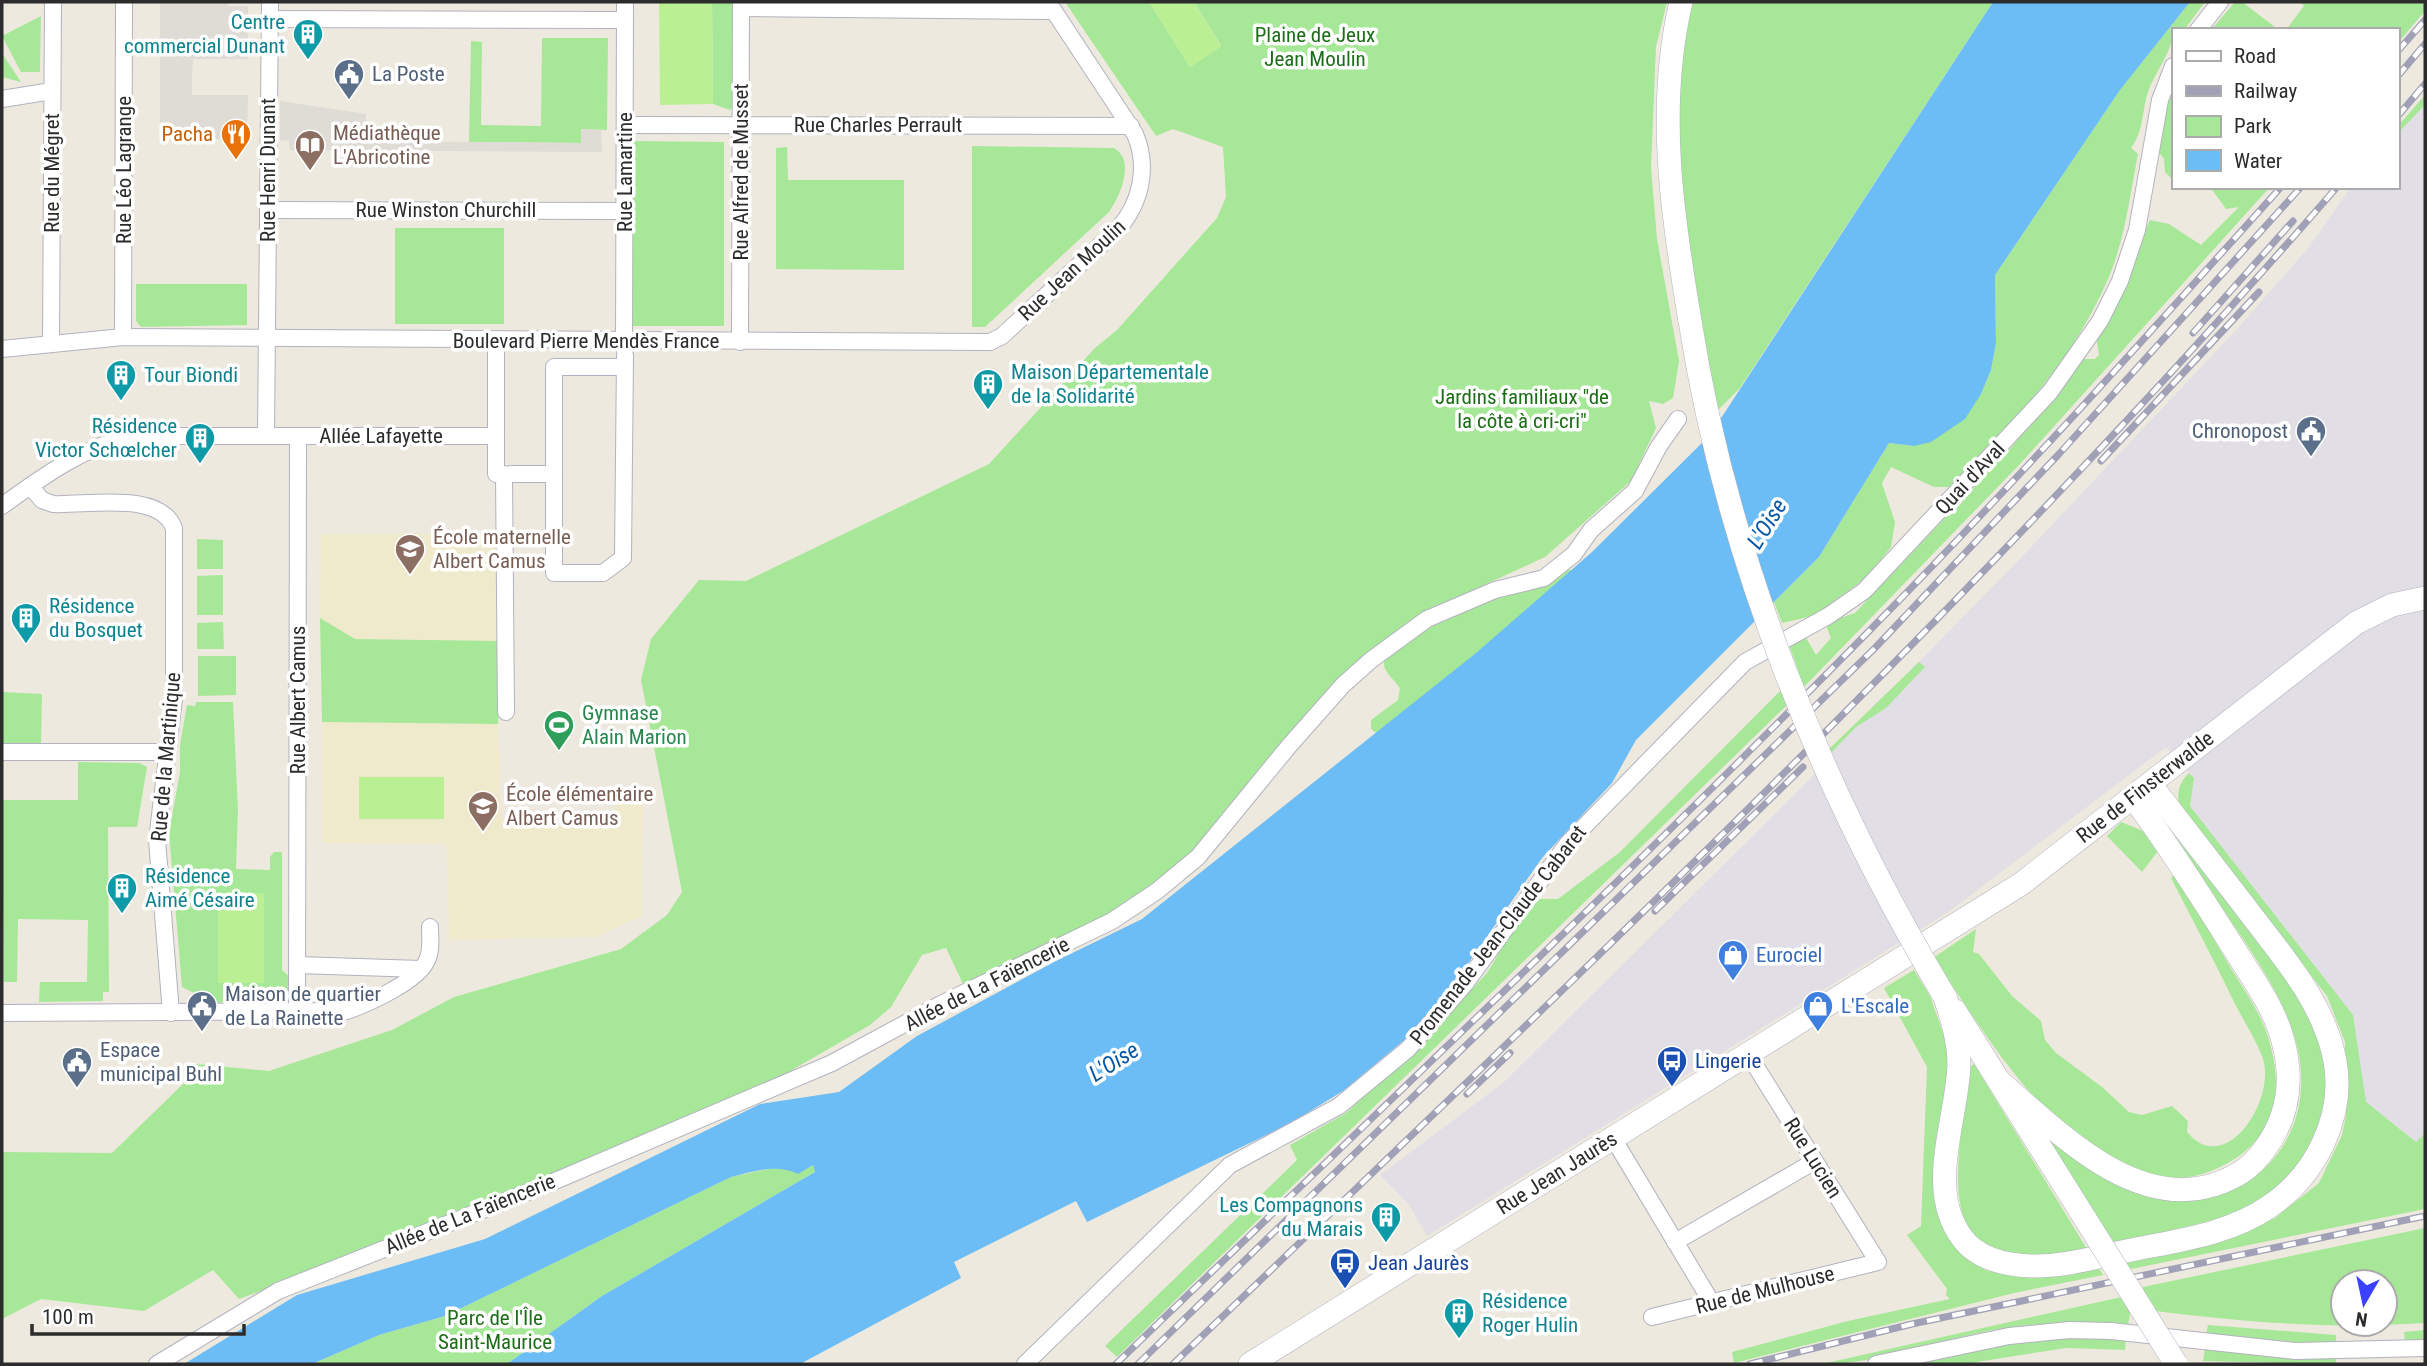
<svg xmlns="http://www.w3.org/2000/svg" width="2427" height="1366" font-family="'Roboto Condensed',sans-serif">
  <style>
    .industrial { fill: #e2dee6 }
    .education { fill: #f0eacc }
    .green { fill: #a7e798; fill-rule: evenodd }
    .pitch { fill: #bbef93 }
    .plaza { fill: #dedcd5 }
    .water { fill: #6cbdf5 }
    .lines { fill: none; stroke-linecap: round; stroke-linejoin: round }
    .street-casing { stroke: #b2b2c0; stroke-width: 18 }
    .secondary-casing { stroke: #b2b2c0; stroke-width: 24 }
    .street { stroke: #fff; stroke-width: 16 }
    .secondary { stroke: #fff; stroke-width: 23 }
    .rail-casing { stroke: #a0a0b7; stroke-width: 7 }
    .rail { stroke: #fff; stroke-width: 4.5; stroke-dasharray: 13; stroke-linecap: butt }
    .secondary-bridge-casing { stroke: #b2b2c0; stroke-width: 24; stroke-linecap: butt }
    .secondary-bridge { stroke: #fff; stroke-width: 23 }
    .labels { text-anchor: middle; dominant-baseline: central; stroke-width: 7; stroke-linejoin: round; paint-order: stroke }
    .culture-label { font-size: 21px; fill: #0d838f; stroke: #fff; text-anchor: start }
    .park-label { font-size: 21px; fill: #1c6e17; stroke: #fff }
    .service-label { font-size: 21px; fill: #4e5e75; stroke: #fff; text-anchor: start }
    .street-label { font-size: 21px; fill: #2c2c2c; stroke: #fff }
    .education-label { font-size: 21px; fill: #785e54; stroke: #fff; text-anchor: start }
    .food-label { font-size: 21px; fill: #c56008; stroke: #fff; text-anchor: end }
    .leisure-label { font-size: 21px; fill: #27864d; stroke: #fff; text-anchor: start }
    .shop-label { font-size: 21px; fill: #366cbe; stroke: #fff; text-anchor: start }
    .transit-label { font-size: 21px; fill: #164399; stroke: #fff; text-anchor: start }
    .water-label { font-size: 23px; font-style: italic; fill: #0758a5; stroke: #fff }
  </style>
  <rect width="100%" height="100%" fill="#eee9de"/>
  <path class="industrial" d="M2425,105V1133L2417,1142L2365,1102L2353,1015L2190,806L2194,778L2166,747L1947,913L1427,1236L1409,1205L1380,1175L1503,1083L1810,779L1834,748L2016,563L2237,329L2309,247L2351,187H2397V134Z"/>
  <g class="education">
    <path d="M499,533L500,641L355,639L320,618L321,534Z"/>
    <path d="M322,722L498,724L501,818H615V794L643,792L642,916L596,937L449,940L447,844L322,843Z"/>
  </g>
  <g class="green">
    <path d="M712,2H735V106L730,110L713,104Z"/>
    <path d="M1065,2H1149L1190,67L1221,46L1194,2H1667L1656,47L1651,167L1657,239L1679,361L1673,398L1663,404L1649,401L1656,428L1631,481L1545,557L1419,615L1220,818L1177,869L1129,903L1069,936L964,986L946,948L922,955L891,1007L870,1025L785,1074L539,1182L485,1199L356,1256L239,1299L213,1270L144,1311L41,1299L2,1319V1152L112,1153L186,1081V1071L196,1064L269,1071L392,1030L454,997L621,949L667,915L682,892L641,680L651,639L699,580L746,581L989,464L1095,348L1117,330L1217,218L1226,197L1223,147L1173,129L1156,136Z"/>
    <path d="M1691,2H1993L1740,388L1716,412L1684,240L1677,84Z"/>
    <path d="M2190,2H2205L2184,30H2173C2173,53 2154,72 2147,95C2142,114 2143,132 2131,148L2138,154C2130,194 2125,240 2108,279C2074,359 2011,427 1949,487H1934L1891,467L1882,483L1895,522L1891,547L1866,578L1813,616L1782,623L1774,602L1819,557L1889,443L1914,446L1981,394L1991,370L1996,343L1995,275L2120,90Z"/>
    <path d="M2235,2H2242L2279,30H2211Z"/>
    <path d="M2300,2H2425V11L2397,44V30H2286L2304,6Z"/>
    <path d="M41,16L40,72H21L2,36Z"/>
    <path d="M542,38H608L607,130L581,129V143L469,142L471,41L482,42L481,125L541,126Z"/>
    <path d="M2,53L21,82L2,77Z"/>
    <path d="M2173,82V180L2165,172L2164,159L2158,151L2161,114Z"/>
    <path d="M2425,95V105L2397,134V127Z"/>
    <path d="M632,141L724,142V326H632Z"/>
    <path d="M972,146L1114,148C1136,161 1120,196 1109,212L985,327H972Z"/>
    <path d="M787,147L788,180H904V270L776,269V148Z"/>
    <path d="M2202,187H2270L2020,464L1804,687L1788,642L1804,634L1816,655L1831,638L1825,623L1855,613L2010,449L2083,359H2095L2099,355L2096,336L2150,220L2169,224L2201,245L2239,207L2226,209L2213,191Z"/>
    <rect x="395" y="228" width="109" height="96"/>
    <path d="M136,284H247V325L141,327L136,321Z"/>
    <path d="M197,539L223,540V569H197Z"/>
    <path d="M1564,568L1574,571L1379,735L1371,729V720L1398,700L1400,688C1385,669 1378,669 1390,645Z"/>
    <path d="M223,575V615H197V576Z"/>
    <path d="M320,618L355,639L500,641L498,724L322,722Z"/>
    <path d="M223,622L224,649H197V623Z"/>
    <path d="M198,656H236V695L198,696Z"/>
    <path d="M1919,662L1925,667L1886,708L1856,727L1831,753L1829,749Z"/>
    <path d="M1783,688L1787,705L1117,1357L1105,1346L1297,1160L1290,1145L1346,1113L1415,1050L1487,973L1531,899H1558L1620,852Z"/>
    <path d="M2,692L42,694L41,745H2Z"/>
    <path d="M196,702H233L238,810L236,869L270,870V857L274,852H282V970L293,980L292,992L283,1003L195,1002L194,993L182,987L169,833L180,772V745L187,705L195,706Z"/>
    <path d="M78,762L139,763L147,767L137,827H108L109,992H103V1001L39,1002L40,982H87L88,920L18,919L17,982H4L2,800H78Z"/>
    <path d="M2189,773L2194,778L2190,806L2353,1015L2366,1102L2416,1142L2425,1133V1209L2131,1269L2124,1260L2221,1242L2275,1218L2319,1183L2342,1135L2346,1116L2345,1042L2327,996L2181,808C2175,796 2179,782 2189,773Z"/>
    <path d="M2121,822L2146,832L2161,847L2142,872L2107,836Z"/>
    <path d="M2168,823L2310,1008L2330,1083L2323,1123L2304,1161L2274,1193L2233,1215L2114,1245L2040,1129C2076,1156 2112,1190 2157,1199C2175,1203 2192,1200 2209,1196C2280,1181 2314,1114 2297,1046C2284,988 2227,918 2194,868C2186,855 2169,837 2168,823Z"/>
    <path d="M2175,873C2193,904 2211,934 2229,965C2242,987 2259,1010 2267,1034C2286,1091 2277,1140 2220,1167C2176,1188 2141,1177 2101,1153C2026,1108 1982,1027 1933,958L1976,929L1973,952L1979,954L2012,996L2041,1021L2045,1040L2056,1053L2102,1087L2129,1112L2142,1115L2172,1106L2188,1121L2187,1132C2226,1179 2276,1099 2263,1059C2256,1039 2243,1020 2234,1002C2214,960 2192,919 2171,878Z"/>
    <path d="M1914,970L1930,996L1947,1044V1076L1933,1183L1941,1223L1951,1238L1985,1270L2003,1274L2097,1265L2103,1275L2014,1293L1734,1363L1732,1352L1848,1321L1950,1299L1946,1295L1947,1289L1907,1235L1921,1226L1927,1067L1884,988Z"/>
    <path d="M1974,1064L2087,1249C1922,1284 1959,1177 1968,1067Z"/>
    <path d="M813,1165L815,1172L602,1296L507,1364H312L379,1335L445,1316L731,1177L768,1169Z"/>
    <path d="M2425,1228V1323C2322,1330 2233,1321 2131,1308L2128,1325C2084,1322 2038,1322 1994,1330C1937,1340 1880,1364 1822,1364L2144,1292L2143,1287ZM2343,1282H2385V1324H2343Z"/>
    <path d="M2208,1325L2336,1335V1345L2206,1335Z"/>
    <path d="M2425,1330V1340L2405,1342L2404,1332Z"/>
    <path d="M2055,1337H2126L2125,1350L2066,1348L1964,1364H1903L1998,1344Z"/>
    <path d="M2205,1349L2336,1359V1364L2203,1361Z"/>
  </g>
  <g class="pitch">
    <path d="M659,2H712L713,104L660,105Z"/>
    <path d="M1149,2H1194L1221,47L1190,67Z"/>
    <rect x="359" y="777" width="85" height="42"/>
    <rect x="218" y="893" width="46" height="90"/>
  </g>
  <g class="plaza">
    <path d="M160,2H227L228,6H248V59H193L192,76V95H248L247,139H160Z"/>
    <path d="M280,101L366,114V141L581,143V129L601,130L602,152L290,150L289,141L280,140Z"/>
  </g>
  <path class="water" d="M1993,2H2190L2120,90L1995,275L1996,343L1991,370L1981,394L1965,419L1931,442L1914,446L1889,443L1819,557L1636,740L1612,783L1542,858L1444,998L1414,1032L1343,1091L1289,1124L1087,1222L1076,1201L954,1262L961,1278L800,1364H507L602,1296L815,1172L813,1165L798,1174C776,1163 753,1172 731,1177L445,1316L379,1335L312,1364H184L297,1295L485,1239L760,1104L839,1092L917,1036L1054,962L1142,919L1476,653L1592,552L1710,435Z"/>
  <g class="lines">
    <g class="street-casing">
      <g id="street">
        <path d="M741,8L1054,11"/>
        <path d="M269,19L625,20"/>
        <path d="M2198,30L2220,2"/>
        <path d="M2,99L52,91"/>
        <path d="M625,125L1131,126"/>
        <path d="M268,210L625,211"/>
        <path d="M123,337L124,2"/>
        <path d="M496,341V474H504L506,712"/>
        <path d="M740,342L741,2"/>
        <path d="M51,343L53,2"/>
        <path d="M624,348L625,2"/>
        <path d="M2,349L123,337L990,342L1002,336L1118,229C1141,203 1149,167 1135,134L1048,2"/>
        <path d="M266,434L270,2"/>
        <path d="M511,474H554V573H603L623,558L625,355"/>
        <path d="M554,474V367H624"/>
        <path d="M30,486L42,500L53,504C87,506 159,490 174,528V699L157,840L171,1013"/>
        <path d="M2,506C42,477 84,446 134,436H496"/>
        <path d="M2,752H166"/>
        <path d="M297,965L421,969"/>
        <path d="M2,1013L347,1011C367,1004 419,981 427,960C432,950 430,937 430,927"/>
        <path d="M297,1013L298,436"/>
        <path d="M1613,1138L1712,1303"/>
        <path d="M1675,1242L1815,1161"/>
        <path d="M1652,1317L1878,1262L1748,1054"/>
        <path d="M157,1364L278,1291L548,1184L832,1063L941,1004L1112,921L1157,891L1198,857L1289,746L1343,685L1371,660L1427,619L1495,590L1544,578L1574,554L1591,530L1635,491L1659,446L1678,419"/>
        <path d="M1025,1364L1230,1165L1339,1106L1408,1049L1465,984L1568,843L1745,662L1828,616L1864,591L2050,392L2100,321L2120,281L2137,230L2160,100L2173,66"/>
        <path d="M1876,1364L2009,1336L2069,1330L2111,1331L2295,1351L2425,1348"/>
      </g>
    </g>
    <g class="secondary-casing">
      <g id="secondary">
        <path d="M1681,2C1656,107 1672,215 1690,321"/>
        <path d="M1945,997C1952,1019 1959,1041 1959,1065C1957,1121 1925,1190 1963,1239C1979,1260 2007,1265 2031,1266C2062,1267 2092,1258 2122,1252C2172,1241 2227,1236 2270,1206C2316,1175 2345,1116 2335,1061C2324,1001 2281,955 2246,908C2214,867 2182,825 2150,784"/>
        <path d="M1955,1011L2086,1220"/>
        <path d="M2000,1082C2056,1130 2132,1210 2213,1185C2233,1179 2252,1167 2264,1150C2288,1118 2293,1082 2284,1045C2276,1009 2252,978 2233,947C2201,896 2169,846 2133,797"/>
        <path d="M1250,1364L2021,884L2356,623L2392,605L2425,598"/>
      </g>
    </g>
    <use href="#street" class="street"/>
    <use href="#secondary" class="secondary"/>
    <g class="rail-casing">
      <g id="rail">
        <path d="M2397,52L2425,20"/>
        <path d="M2397,77L2425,44"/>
        <path d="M2397,117L2425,84"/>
        <path d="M2193,333L2293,221"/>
        <path d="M2101,461L2259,292"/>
        <path d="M1655,911L1803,767"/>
        <path d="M1467,1094L1510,1053"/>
        <path d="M1116,1364C1370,1119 1626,878 1873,627C2014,484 2147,336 2281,187"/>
        <path d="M1138,1364L1874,649L2059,454L2301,187"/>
        <path d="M1173,1364C1571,982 1975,604 2337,187"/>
        <path d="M1750,1364L1912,1324L2425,1216"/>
      </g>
    </g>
    <use href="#rail" class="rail"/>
    <g class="secondary-bridge-casing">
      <g id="secondary-bridge">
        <path d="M1690,321C1727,558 1822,792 1945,997"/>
        <path d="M2086,1220L2176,1364"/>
      </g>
    </g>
    <use href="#secondary-bridge" class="secondary-bridge"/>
  </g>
  <defs>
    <g id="building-pin" transform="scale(1.575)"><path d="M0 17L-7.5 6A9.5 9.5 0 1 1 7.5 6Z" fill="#0f9aa8" stroke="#fff"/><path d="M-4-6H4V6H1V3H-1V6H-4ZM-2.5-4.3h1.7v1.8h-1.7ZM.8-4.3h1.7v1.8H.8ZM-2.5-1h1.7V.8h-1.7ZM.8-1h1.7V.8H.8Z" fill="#fff"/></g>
    <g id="civic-pin" transform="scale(1.575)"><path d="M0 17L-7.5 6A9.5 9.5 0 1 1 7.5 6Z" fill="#5c6f8a" stroke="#fff"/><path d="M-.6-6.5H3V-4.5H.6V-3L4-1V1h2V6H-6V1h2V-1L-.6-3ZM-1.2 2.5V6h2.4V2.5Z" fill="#fff"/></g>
    <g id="restaurant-pin" transform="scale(1.575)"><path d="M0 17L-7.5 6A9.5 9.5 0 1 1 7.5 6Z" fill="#e8710a" stroke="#fff"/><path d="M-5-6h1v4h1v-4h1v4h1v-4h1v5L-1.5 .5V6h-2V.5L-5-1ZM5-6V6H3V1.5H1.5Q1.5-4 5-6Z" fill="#fff"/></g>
    <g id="library-pin" transform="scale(1.575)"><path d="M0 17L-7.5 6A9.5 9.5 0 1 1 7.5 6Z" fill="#8d6e63" stroke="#fff"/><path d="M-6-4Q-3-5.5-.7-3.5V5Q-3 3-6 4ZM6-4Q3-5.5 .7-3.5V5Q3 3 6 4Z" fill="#fff"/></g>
    <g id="school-pin" transform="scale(1.575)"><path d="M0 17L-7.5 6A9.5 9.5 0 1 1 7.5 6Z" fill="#8d6e63" stroke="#fff"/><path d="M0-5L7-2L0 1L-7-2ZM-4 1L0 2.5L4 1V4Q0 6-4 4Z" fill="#fff"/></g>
    <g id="stadium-pin" transform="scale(1.575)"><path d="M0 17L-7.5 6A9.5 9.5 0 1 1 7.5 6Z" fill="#2e9e5b" stroke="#fff"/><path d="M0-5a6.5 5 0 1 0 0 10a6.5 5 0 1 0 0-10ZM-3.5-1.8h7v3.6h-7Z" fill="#fff"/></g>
    <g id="shop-pin" transform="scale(1.575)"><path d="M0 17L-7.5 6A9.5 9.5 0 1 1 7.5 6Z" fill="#3f7fe0" stroke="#fff"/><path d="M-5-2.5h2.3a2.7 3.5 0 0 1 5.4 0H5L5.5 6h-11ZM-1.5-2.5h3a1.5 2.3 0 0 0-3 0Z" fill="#fff"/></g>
    <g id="bus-pin" transform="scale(1.575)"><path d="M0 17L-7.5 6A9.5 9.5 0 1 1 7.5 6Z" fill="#1a4fb4" stroke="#fff"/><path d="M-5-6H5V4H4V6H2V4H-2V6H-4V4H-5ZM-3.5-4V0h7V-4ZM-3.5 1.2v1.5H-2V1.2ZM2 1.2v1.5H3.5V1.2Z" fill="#fff"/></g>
  </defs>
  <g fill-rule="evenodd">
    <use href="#building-pin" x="308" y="34"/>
    <use href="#civic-pin" x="349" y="74"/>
    <use href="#restaurant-pin" x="236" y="134"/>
    <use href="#library-pin" x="310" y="145"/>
    <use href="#building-pin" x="121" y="375"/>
    <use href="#building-pin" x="988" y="384"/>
    <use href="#civic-pin" x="2311" y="431"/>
    <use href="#building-pin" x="200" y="438"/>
    <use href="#school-pin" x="410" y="549"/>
    <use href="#building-pin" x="26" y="618"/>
    <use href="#stadium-pin" x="559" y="725"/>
    <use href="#school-pin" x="483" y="806"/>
    <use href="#building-pin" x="122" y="888"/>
    <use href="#shop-pin" x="1733" y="955"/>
    <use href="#civic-pin" x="202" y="1006"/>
    <use href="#shop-pin" x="1818" y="1006"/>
    <use href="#bus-pin" x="1672" y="1061"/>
    <use href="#civic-pin" x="77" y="1062"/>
    <use href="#building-pin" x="1386" y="1217"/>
    <use href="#bus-pin" x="1345" y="1263"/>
    <use href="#building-pin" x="1459" y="1313"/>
  </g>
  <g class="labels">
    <g class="culture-label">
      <text x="285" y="22" text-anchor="end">Centre<tspan x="285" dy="24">commercial Dunant</tspan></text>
      <text x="1011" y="372">Maison Départementale<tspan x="1011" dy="24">de la Solidarité</tspan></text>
      <text x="144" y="375">Tour Biondi</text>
      <text x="177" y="426" text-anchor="end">Résidence<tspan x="177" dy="24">Victor Schœlcher</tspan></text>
      <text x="49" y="606">Résidence<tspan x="49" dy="24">du Bosquet</tspan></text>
      <text x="145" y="876">Résidence<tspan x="145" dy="24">Aimé Césaire</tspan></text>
      <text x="1363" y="1205" text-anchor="end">Les Compagnons<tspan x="1363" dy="24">du Marais</tspan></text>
      <text x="1482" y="1301">Résidence<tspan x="1482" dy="24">Roger Hulin</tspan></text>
    </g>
    <g class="park-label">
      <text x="1315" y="35">Plaine de Jeux<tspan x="1315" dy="24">Jean Moulin</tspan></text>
      <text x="1522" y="397">Jardins familiaux "de<tspan x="1522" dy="24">la côte à cri-cri"</tspan></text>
      <text x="495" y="1318">Parc de l'Île<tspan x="495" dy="24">Saint-Maurice</tspan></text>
    </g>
    <g class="service-label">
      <text x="372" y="74">La Poste</text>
      <text x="2288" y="431" text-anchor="end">Chronopost</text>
      <text x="225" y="994">Maison de quartier<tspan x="225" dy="24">de La Rainette</tspan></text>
      <text x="100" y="1050">Espace<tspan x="100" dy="24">municipal Buhl</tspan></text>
    </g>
    <g class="street-label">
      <text x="878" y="125">Rue Charles Perrault</text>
      <text transform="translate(124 170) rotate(-90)">Rue Léo Lagrange</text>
      <text transform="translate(268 170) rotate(-90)">Rue Henri Dunant</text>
      <text transform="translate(625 172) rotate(-90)">Rue Lamartine</text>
      <text transform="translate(741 172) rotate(-90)">Rue Alfred de Musset</text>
      <text transform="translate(52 173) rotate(-90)">Rue du Mégret</text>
      <text x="446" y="210">Rue Winston Churchill</text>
      <text transform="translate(1072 270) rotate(-43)">Rue Jean Moulin</text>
      <text x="586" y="341">Boulevard Pierre Mendès France</text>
      <text x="381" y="436">Allée Lafayette</text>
      <text transform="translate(1970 478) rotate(-47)">Quai d'Aval</text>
      <text transform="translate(298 700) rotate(-90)">Rue Albert Camus</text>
      <text transform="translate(166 757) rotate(-85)">Rue de la Martinique</text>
      <text transform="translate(2145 787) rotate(-38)">Rue de Finsterwalde</text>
      <text transform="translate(1498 935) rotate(-52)">Promenade Jean-Claude Cabaret</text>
      <text transform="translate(987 984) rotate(-27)">Allée de La Faïencerie</text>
      <text transform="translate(1813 1158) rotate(58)">Rue Lucien</text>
      <text transform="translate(1557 1173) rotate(-32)">Rue Jean Jaurès</text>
      <text transform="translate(470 1214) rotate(-22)">Allée de La Faïencerie</text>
      <text transform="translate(1765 1290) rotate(-14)">Rue de Mulhouse</text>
    </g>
    <g class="education-label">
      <text x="333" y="133">Médiathèque<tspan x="333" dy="24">L'Abricotine</tspan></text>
      <text x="433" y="537">École maternelle<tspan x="433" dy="24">Albert Camus</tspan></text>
      <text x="506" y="794">École élémentaire<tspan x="506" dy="24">Albert Camus</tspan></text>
    </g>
    <g class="food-label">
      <text x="213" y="134">Pacha</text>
    </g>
    <g class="leisure-label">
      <text x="582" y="713">Gymnase<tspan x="582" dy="24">Alain Marion</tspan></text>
    </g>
    <g class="shop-label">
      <text x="1756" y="955">Eurociel</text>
      <text x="1841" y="1006">L'Escale</text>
    </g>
    <g class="transit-label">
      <text x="1695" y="1061">Lingerie</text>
      <text x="1368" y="1263">Jean Jaurès</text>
    </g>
    <g class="water-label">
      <text transform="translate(1767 524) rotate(-58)">L'Oise</text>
      <text transform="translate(1114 1062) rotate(-32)">L'Oise</text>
    </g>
  </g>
  <rect width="2427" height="1366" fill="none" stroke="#2c2c2c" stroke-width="7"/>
  <rect x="2172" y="28" width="228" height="161" fill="#ffffff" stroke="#ababab" stroke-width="2"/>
  <rect x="2186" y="51" width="35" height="10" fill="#ffffff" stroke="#ababab" stroke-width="2"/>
  <text x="2234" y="63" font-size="21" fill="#2c2c2c">Road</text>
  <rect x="2186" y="86" width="35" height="10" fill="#a0a0b7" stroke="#ababab" stroke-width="2"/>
  <text x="2234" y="98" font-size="21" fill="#2c2c2c">Railway</text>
  <rect x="2186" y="116" width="35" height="21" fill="#a7e798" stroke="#ababab" stroke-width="2"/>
  <text x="2234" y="133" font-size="21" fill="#2c2c2c">Park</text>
  <rect x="2186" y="150" width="35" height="21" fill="#6cbdf5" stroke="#ababab" stroke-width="2"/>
  <text x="2234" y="168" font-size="21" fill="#2c2c2c">Water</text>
  <g transform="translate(2364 1303) rotate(189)"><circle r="33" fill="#ffffff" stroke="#ababab" stroke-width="2"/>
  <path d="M0-5L12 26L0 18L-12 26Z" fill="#3a42ff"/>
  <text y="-10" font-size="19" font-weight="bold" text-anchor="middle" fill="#2c2c2c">N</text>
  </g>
  <path d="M32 1324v10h212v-10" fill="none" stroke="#2c2c2c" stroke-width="3.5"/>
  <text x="42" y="1324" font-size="21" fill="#2c2c2c" stroke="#ffffff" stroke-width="5" paint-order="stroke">100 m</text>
</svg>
